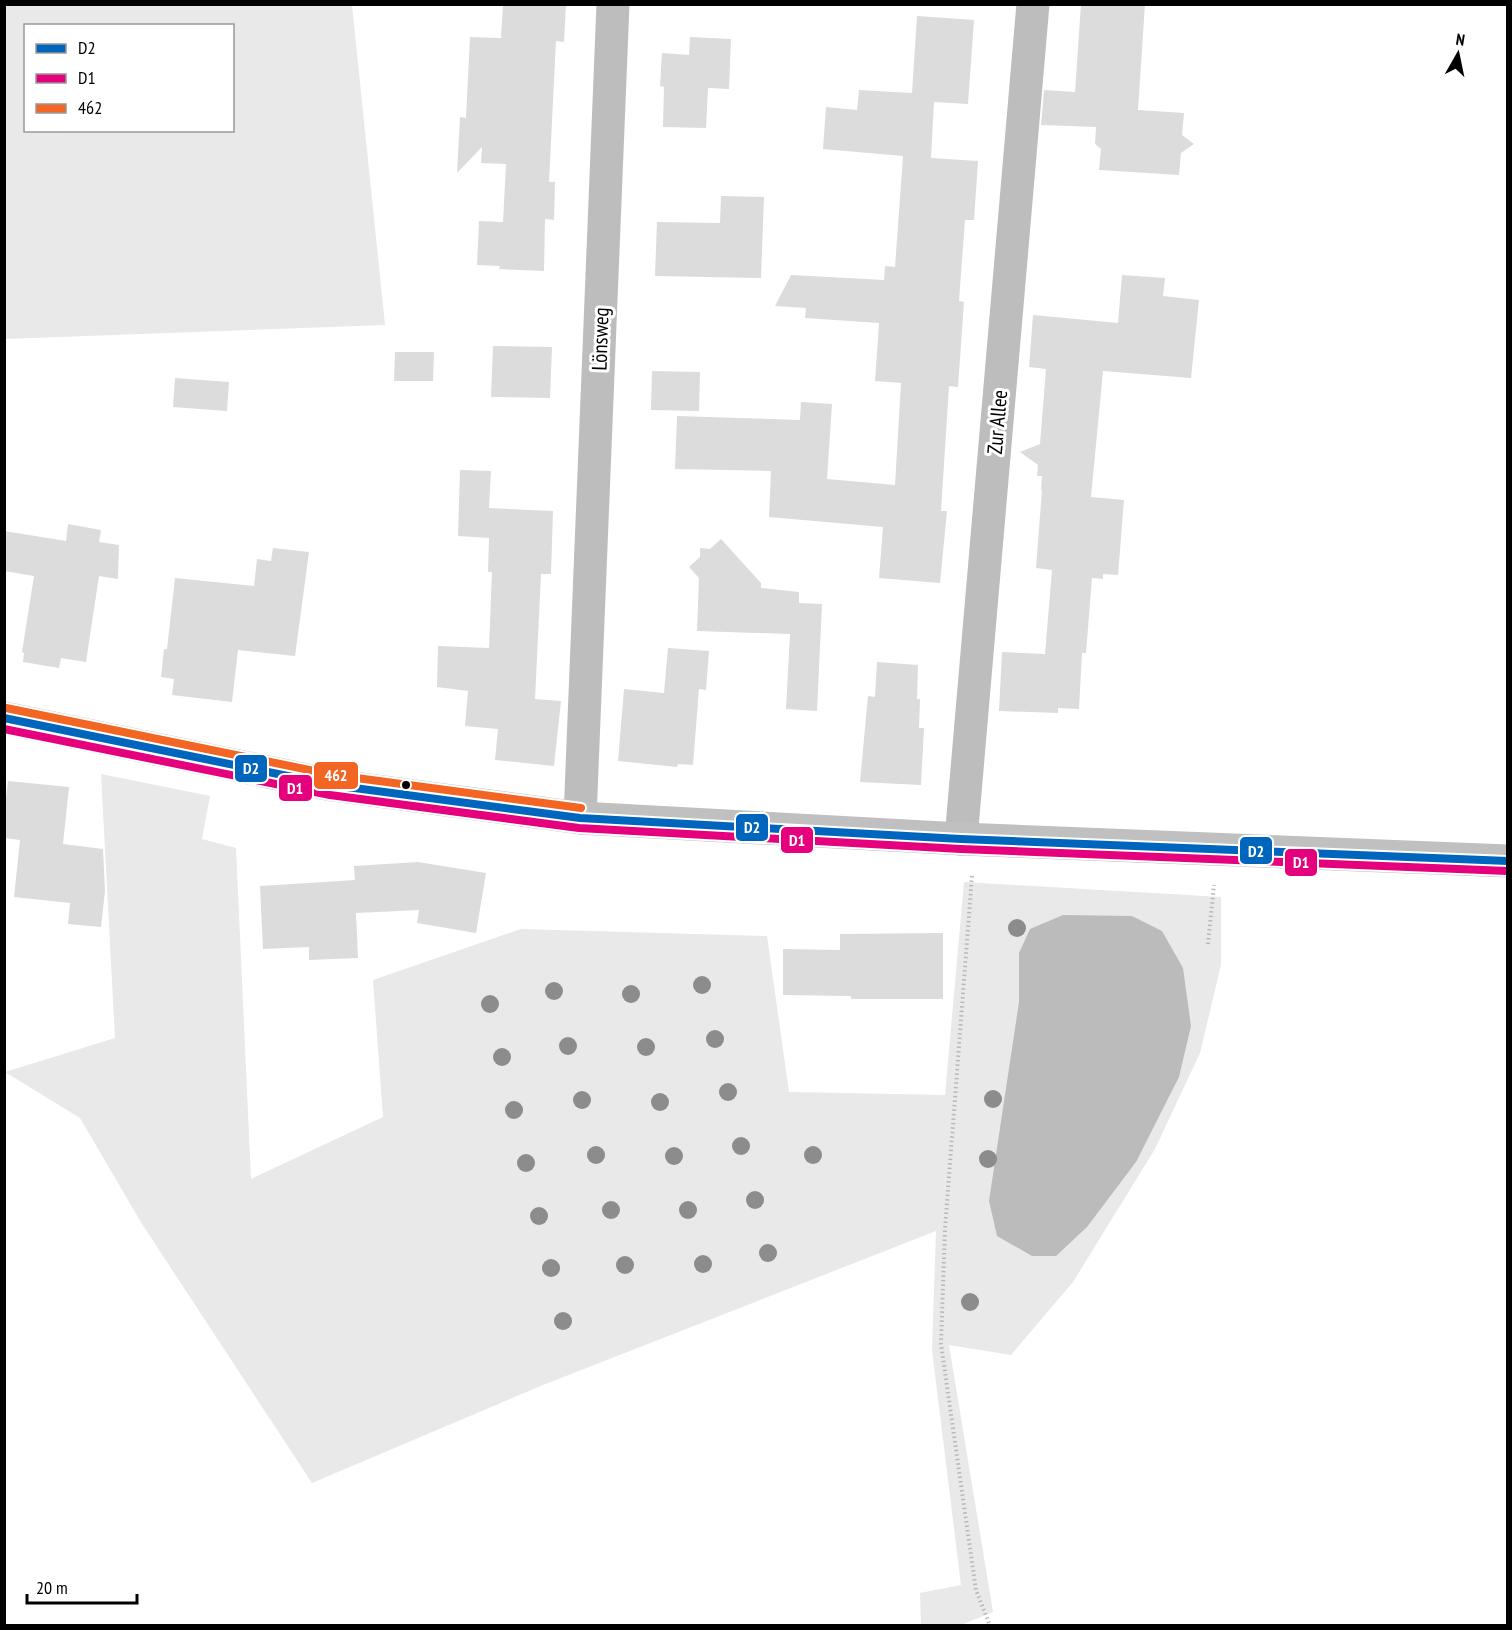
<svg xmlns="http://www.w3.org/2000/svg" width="1512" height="1630" font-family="'PT Sans Narrow',sans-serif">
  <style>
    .green { fill: #e9e9e9; fill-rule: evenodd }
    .water { fill: #bbb }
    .building { fill: #dcdcdc }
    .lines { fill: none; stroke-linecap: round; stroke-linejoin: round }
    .path { stroke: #b8b8b8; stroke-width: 4; stroke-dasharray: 1.5 3; stroke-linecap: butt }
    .street { stroke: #bdbdbd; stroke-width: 33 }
    .secondary { stroke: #c0c0c0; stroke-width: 33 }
    .bus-1-casing { stroke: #fff; stroke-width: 12 }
    .bus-2-casing { stroke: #fff; stroke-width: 12 }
    .bus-3-casing { stroke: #fff; stroke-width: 12 }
    .bus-1 { stroke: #0065bd; stroke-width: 8 }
    .bus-2 { stroke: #e5007d; stroke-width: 8 }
    .bus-3 { stroke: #f26522; stroke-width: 8 }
    .tree { fill: #8c8c8c }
    .bus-dot { fill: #000; stroke: #fff; stroke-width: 2 }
    .labels { text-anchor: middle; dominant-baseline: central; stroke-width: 6; stroke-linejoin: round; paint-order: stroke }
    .street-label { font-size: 21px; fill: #000; stroke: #fff }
    .line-badge { stroke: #fff; stroke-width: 2 }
    .badge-label { font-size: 16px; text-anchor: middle; font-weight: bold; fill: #fff }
  </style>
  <rect width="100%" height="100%" fill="#fff"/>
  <g class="green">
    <path d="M4,5H352L385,325L5,339ZM26,26H232V130H26Z"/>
    <path d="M101,774L210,796L202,839L236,848L251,1179L383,1117L373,980L521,929L767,936L789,1092L945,1095L964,882L1221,897V965L1200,1053L1155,1149L1073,1282L1011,1355L949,1345L993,1612L961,1625H921L920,1593L961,1585L932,1350L936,1231L543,1385L312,1483L142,1224L80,1118L5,1072L115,1038Z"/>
  </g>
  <path class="water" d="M1063,915L1132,916L1162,931L1183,968L1191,1026L1179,1077L1136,1162L1087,1227L1056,1256H1032L997,1236L989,1201L1019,1002V953L1030,929Z"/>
  <g class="building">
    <path d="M503,4H566L564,42L556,41L549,182H555L554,220L545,219L544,271L499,269L500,266L477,265L479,221L503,222L506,164L481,163L482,147L457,173L460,117L466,118L470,37L501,38Z"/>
    <path d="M1081,4H1145L1138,110L1184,113L1182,135L1194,144L1181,153L1179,175L1099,170L1101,149L1095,144L1096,127L1041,125L1044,90L1075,92Z"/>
    <path d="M917,16L974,20L968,104L934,102L931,158L978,161L974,220H965L959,301L964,302L958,387L949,386L941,511H947L940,583L879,578L883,527L769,517L771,471L675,469L677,416L800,420L801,402L832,404L827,479L895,485L901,383L875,381L879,323L805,318L806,308L775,306L791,275L884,280L885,266L895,267L903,156L823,149L826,107L857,110L859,90L912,93Z"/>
    <path d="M690,37L731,39L729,89L708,88L706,128L663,127L664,87L660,86L662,53L689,55Z"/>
    <path d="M721,196L764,197L761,278L655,276L657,222L720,223Z"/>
    <path d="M1122,275L1165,278L1163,296L1199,300L1191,378L1103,371L1091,497L1124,500L1118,575L1103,574V579L1092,578L1086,653H1082L1079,709L1058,708V713L999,711L1002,652L1045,654L1052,570L1036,568L1042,490H1041L1042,476H1037L1038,465L1020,452L1040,444L1046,369L1029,367L1033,315L1118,323Z"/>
    <path d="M493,346L552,347L550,398L491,397Z"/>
    <path d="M395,352H434L433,381H394Z"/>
    <path d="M652,371L700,372L699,411L651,410Z"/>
    <path d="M175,378L229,382L227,411L173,407Z"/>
    <path d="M460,470L491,471L489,508L553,511L551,574H541L535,699L561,701L554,766L495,760L498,729L465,726L468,691L437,687L438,646L489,648L492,572H488L489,538L458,536Z"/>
    <path d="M68,524L101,530L99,542L119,545L118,579L99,576L86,662L61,658L59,668L23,662L24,653L22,652L34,576L4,571V531L66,541Z"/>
    <path d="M721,539L761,583V588L799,592V603L822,604L817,711L786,709L790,634L697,631L699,578L689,567L700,557V548L710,549Z"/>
    <path d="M273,548L309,552L295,656L238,650L232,702L172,695L174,679L161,677L164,649H167L175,578L254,586L257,559L271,561Z"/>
    <path d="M668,648L709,651L706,690L699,689L693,765L678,764L677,767L618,761L624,689L664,693Z"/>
    <path d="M877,662L918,665L917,699H920L919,728H924L921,785L860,782L868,696L875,697Z"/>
    <path d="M8,781L69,787L63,844L103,849L105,891L101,927L68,924L70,903L14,897L20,840L4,838V817Z"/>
    <path d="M418,862L486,873L476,933L417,923L419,910L356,913L358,958L309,960V947L263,949L260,886L355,880L354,866Z"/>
    <path d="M943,933V999H851V996L783,995V949L840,950V934Z"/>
  </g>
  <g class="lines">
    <g class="path">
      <path d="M972,876L945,1229L941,1344L976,1590L990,1626"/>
      <path d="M1208,944L1214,885"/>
    </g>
    <g class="street">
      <path d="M580,818L613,4"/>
      <path d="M961,839L1033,4"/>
    </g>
    <path class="secondary" d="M4,718L332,785L580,818L961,839L1508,861"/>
    <g class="bus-1-casing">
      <path id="bus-1" d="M4,718L332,785L580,818L961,839L1508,861"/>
    </g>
    <g class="bus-2-casing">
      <path id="bus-2" d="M4,729L330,795L579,828L961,849L1508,871"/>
    </g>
    <g class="bus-3-casing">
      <path id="bus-3" d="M6,708L334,775L581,808"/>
    </g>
    <use href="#bus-1" class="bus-1"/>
    <use href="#bus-2" class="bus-2"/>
    <use href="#bus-3" class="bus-3"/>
  </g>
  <g class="tree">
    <circle cx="1017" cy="928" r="9"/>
    <circle cx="702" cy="985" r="9"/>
    <circle cx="554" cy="991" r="9"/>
    <circle cx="631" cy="994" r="9"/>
    <circle cx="490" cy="1004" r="9"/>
    <circle cx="715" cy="1039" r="9"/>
    <circle cx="568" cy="1046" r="9"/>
    <circle cx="646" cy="1047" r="9"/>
    <circle cx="502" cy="1057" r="9"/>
    <circle cx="728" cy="1092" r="9"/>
    <circle cx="993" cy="1099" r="9"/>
    <circle cx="582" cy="1100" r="9"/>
    <circle cx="660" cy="1102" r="9"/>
    <circle cx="514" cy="1110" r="9"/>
    <circle cx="741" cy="1146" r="9"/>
    <circle cx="596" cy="1155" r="9"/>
    <circle cx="813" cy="1155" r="9"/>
    <circle cx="674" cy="1156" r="9"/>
    <circle cx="988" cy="1159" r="9"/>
    <circle cx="526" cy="1163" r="9"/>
    <circle cx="755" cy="1200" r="9"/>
    <circle cx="611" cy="1210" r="9"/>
    <circle cx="688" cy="1210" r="9"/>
    <circle cx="539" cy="1216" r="9"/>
    <circle cx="768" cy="1253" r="9"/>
    <circle cx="703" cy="1264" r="9"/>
    <circle cx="625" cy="1265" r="9"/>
    <circle cx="551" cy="1268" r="9"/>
    <circle cx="970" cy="1302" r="9"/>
    <circle cx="563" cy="1321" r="9"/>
  </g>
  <circle class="bus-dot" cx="406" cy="785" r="5"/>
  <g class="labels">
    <g class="street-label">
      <text transform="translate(600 339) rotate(-88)">Lönsweg</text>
      <text transform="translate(997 422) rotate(-85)">Zur Allee</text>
    </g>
  </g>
  <g class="line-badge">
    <rect x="234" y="754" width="34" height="29" rx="6" fill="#0065bd"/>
    <rect x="313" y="761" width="46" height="29" rx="6" fill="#f26522"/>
    <rect x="278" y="774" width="35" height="28" rx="6" fill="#e5007d"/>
    <rect x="735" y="813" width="34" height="29" rx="6" fill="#0065bd"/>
    <rect x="780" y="826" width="34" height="28" rx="6" fill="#e5007d"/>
    <rect x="1239" y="836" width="34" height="29" rx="6" fill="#0065bd"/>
    <rect x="1284" y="848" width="34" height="29" rx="6" fill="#e5007d"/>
  </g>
  <g class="badge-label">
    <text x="251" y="774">D2</text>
    <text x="336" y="781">462</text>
    <text x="295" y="794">D1</text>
    <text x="752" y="833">D2</text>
    <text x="797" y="846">D1</text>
    <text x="1256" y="857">D2</text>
    <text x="1301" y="868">D1</text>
  </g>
  <rect width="1512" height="1630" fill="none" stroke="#000000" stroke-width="12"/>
  <rect x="24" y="24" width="210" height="108" fill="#ffffff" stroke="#999999" stroke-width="1.5"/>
  <rect x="36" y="44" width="30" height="9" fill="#0065bd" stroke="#999999" stroke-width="1.5"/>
  <text x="78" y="54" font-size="18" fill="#000000">D2</text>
  <rect x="36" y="74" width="30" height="9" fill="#e5007d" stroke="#999999" stroke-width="1.5"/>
  <text x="78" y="84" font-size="18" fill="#000000">D1</text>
  <rect x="36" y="104" width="30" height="9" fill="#f26522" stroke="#999999" stroke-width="1.5"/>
  <text x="78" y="114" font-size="18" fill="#000000">462</text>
  <g transform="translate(1458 54) rotate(9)" stroke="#ffffff" stroke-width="4.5" paint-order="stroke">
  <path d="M0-4.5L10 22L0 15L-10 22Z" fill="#000000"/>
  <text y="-9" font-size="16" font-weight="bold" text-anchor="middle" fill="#000000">N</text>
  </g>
  <path d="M27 1594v9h110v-9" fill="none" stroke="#000000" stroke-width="3"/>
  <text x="36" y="1594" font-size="18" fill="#000000" stroke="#ffffff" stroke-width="4.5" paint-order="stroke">20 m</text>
</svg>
